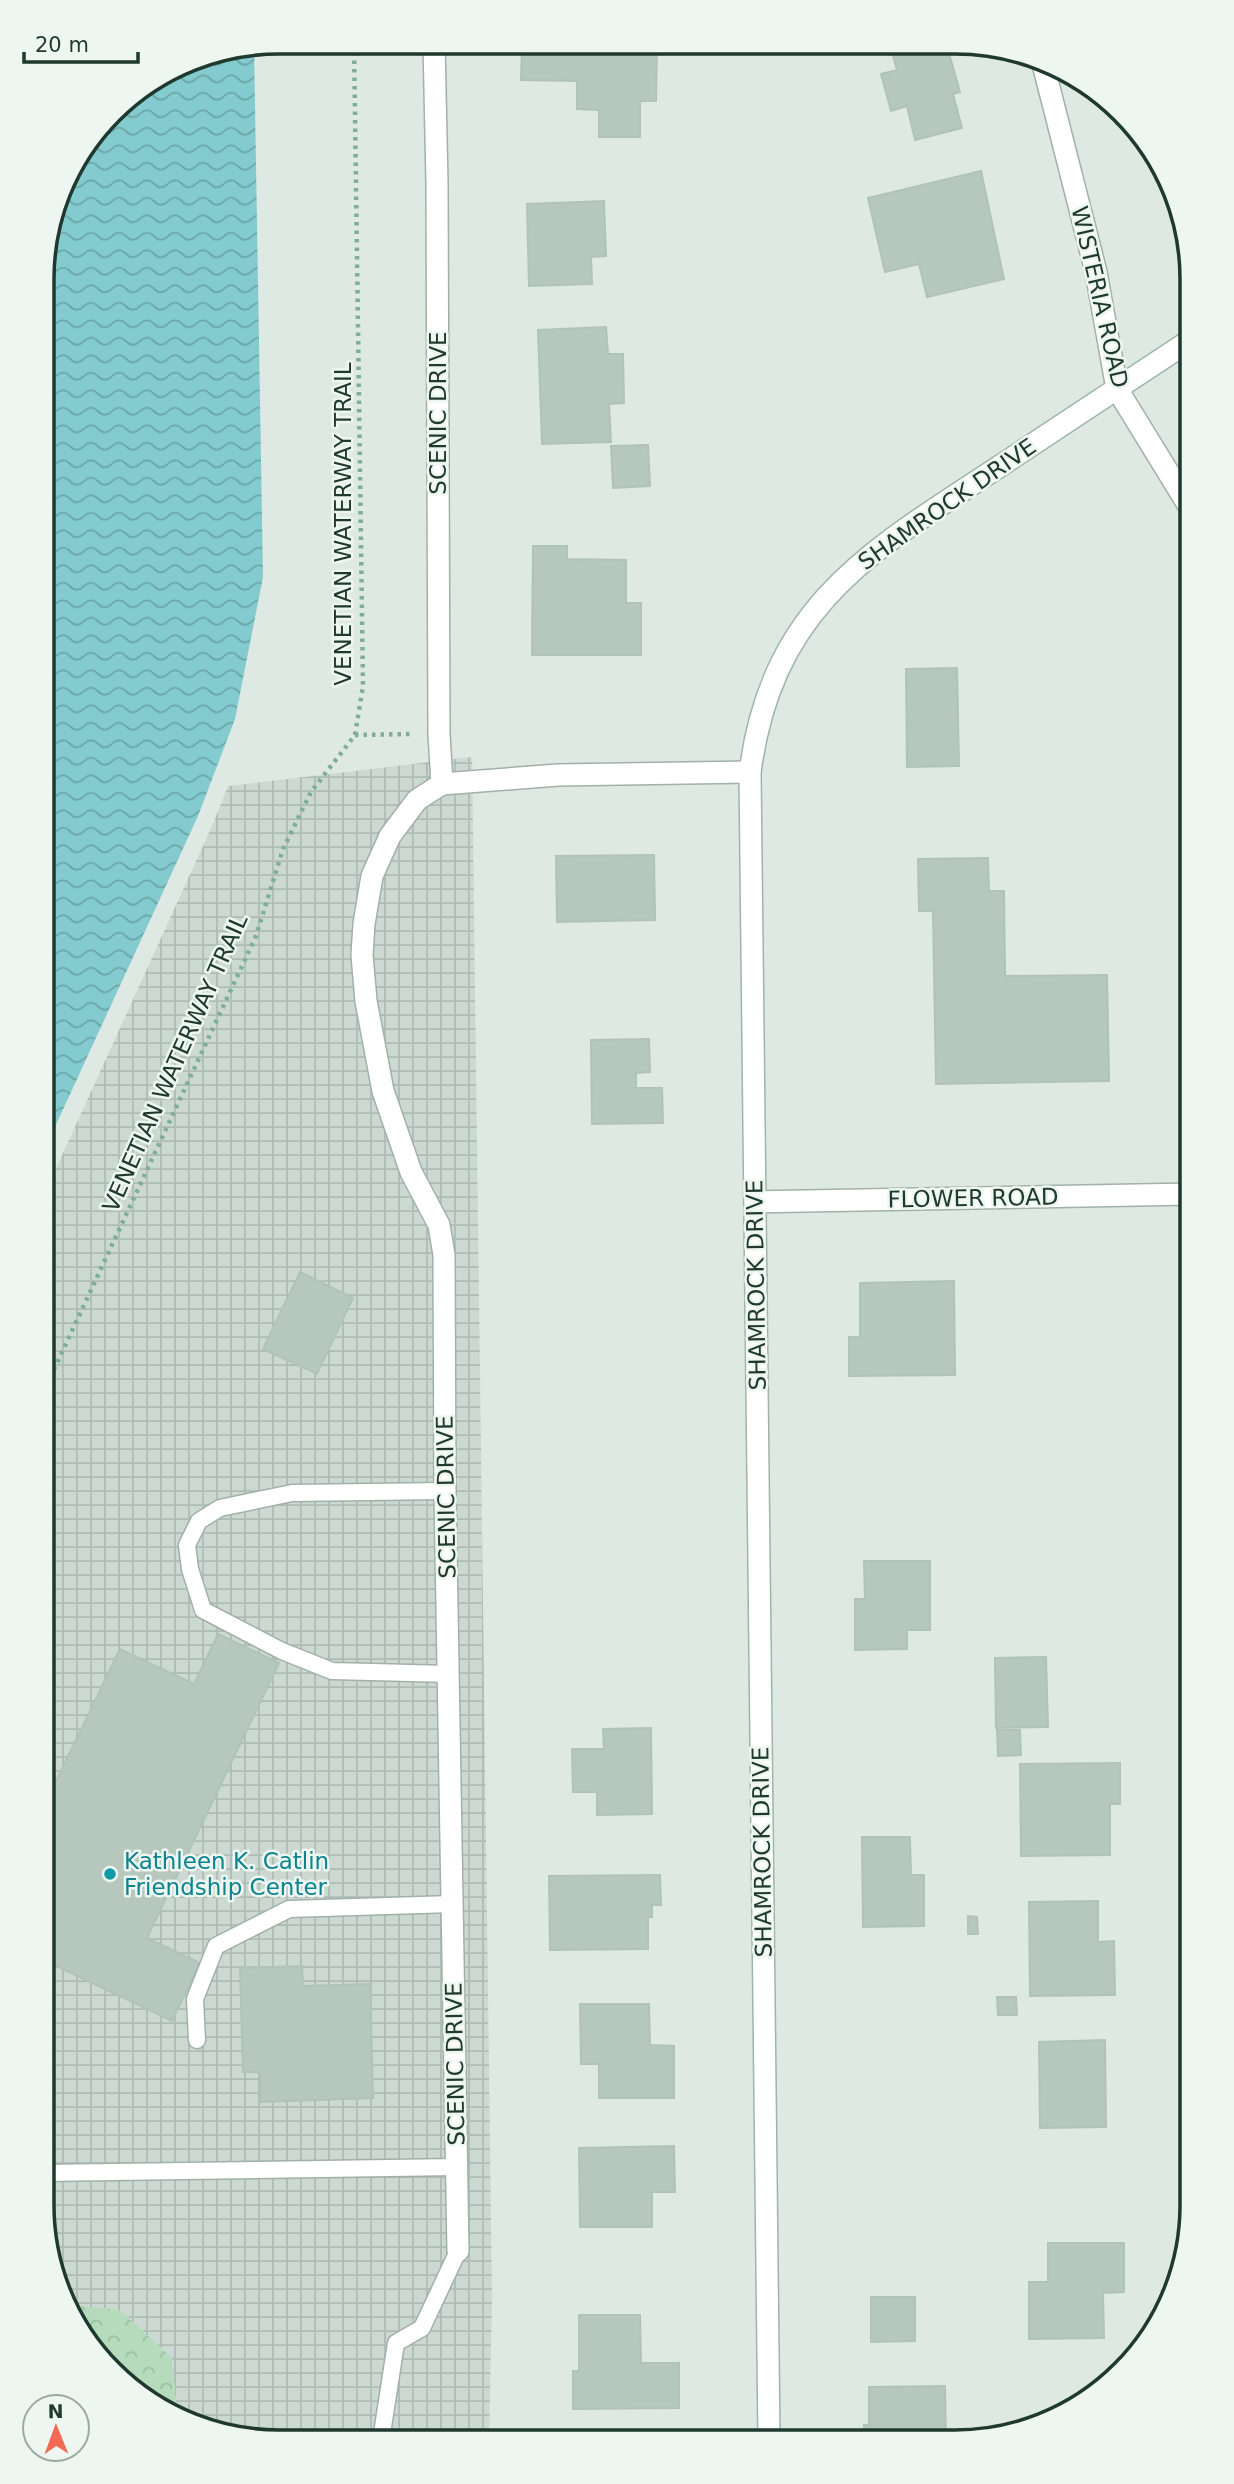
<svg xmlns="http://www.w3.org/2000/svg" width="1234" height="2484" font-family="'DejaVu Sans',sans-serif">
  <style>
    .industrial { fill: url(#industrial-grid) }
    .forest { fill: url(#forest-crowns) }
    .water { fill: url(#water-waves) }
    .building { fill: #b6c7be; stroke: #b0c3b9; stroke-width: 2 }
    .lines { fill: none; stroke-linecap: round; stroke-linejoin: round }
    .lane-casing { stroke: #a1b1a9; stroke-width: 19 }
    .street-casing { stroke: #a1b1a9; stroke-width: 24 }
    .secondary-casing { stroke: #9db5aa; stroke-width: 24 }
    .path { stroke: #7ead9a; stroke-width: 4.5; stroke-dasharray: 3.5 5; stroke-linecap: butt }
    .lane { stroke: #fff; stroke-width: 16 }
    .street { stroke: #fff; stroke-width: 21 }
    .secondary { stroke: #fff; stroke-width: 21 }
    .culture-dot { fill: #0f9aa8; stroke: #eef6f1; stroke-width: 2.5 }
    .labels { text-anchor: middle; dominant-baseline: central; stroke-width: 5; stroke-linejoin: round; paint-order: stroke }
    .street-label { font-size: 23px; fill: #1f392f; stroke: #eef6f1 }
    .culture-label { font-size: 23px; fill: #0d838f; stroke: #eef6f1; text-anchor: start }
    .rim { fill: none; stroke: #1f392f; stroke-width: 3.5 }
  </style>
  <defs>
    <pattern id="industrial-grid" width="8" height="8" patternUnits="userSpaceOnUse" patternTransform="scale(1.75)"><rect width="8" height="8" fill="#ccd9d2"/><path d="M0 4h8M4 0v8" fill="none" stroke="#afbbb5"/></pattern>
    <pattern id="forest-crowns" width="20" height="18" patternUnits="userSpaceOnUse" patternTransform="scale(1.75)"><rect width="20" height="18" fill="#b6dbbc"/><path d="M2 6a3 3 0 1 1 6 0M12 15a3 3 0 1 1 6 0" fill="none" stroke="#9cbda2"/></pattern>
    <pattern id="water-waves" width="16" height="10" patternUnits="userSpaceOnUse" patternTransform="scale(1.75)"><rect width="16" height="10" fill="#84cbcf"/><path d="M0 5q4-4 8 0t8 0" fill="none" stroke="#6ba6a8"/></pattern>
  </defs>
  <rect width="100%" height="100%" fill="#dee9e3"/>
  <path class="industrial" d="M472,757L492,2299L489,2441L248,2440L188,2424L177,2417L172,2358L120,2310L71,2305L54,2281L42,2205L43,1197L213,824L228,786Z"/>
  <path class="forest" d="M71,2305L120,2310L172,2358L177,2417L123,2383Z"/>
  <path class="water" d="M254,47L263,577L235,719L198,816L43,1153L44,249L67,174L123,101L189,60Z"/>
  <g class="building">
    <path d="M522,46L657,47L656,101H640V137H599V110L577,109V81L521,80Z"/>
    <path d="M914,46H947L960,92L953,94L962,128L915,140L907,106L891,111L881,74L897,70L892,52Z"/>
    <path d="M1143,149L1180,203L1181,210L1141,151Z"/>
    <path d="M981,171L1004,279L927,297L919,264L885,272L868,198Z"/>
    <path d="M604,201L606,256L591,257L592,284L529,286L527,204Z"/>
    <path d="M606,327L608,354H623L624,403L609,404L611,442L542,444L538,330Z"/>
    <path d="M648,445L650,486L613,488L611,446Z"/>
    <path d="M533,546H567V559L626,560V603H641V655H532Z"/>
    <path d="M957,668L959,766L907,767L906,669Z"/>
    <path d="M654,855L655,920L557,922L556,856Z"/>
    <path d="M988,858L989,891H1004L1005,976L1107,975L1109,1081L936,1084L933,911H919L918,859Z"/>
    <path d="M649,1039L650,1072L636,1073V1088H662L663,1123L592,1124L591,1040Z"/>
    <path d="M300,1272L353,1298L317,1374L263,1349Z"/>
    <path d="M954,1281L955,1375L849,1376V1337H860V1283Z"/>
    <path d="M864,1561H930V1630H907V1649L855,1650V1599H865Z"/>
    <path d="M218,1634L279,1663L147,1938L200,1963L172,2021L42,1959V1810L120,1649L194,1684Z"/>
    <path d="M1046,1657L1048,1727L996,1728L995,1658Z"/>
    <path d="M651,1728L652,1814L597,1815V1792H573L572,1749H604L603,1729Z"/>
    <path d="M997,1730H1020L1021,1755L998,1756Z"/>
    <path d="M1120,1763V1804H1110V1855L1021,1856L1020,1764Z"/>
    <path d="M862,1837H910L911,1875H924V1926L863,1927Z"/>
    <path d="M660,1875L661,1905H652V1917H648V1949L550,1950L549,1876Z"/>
    <path d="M1098,1901V1942L1114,1941L1115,1995L1030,1996L1029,1902Z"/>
    <path d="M968,1916L977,1917L978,1934H968Z"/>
    <path d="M302,1966L303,1986L370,1984L373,2098L261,2102L260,2072H243L240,1968Z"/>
    <path d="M997,1997H1016L1017,2015H998Z"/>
    <path d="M580,2004H649L650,2045L674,2046V2098H599V2064H581Z"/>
    <path d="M1105,2040L1106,2127L1040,2128L1039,2042Z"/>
    <path d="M674,2146L675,2192H652V2227H580L579,2148Z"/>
    <path d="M1048,2243H1124V2292L1103,2293L1104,2338L1029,2339V2282H1048Z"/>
    <path d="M871,2297H915V2341L871,2342Z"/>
    <path d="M579,2315H640L641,2363H679V2408L573,2409V2371H579Z"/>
    <path d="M945,2386L946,2442H864V2425H869V2387Z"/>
  </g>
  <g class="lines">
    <g class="lane-casing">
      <g id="lane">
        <path d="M445,1491L292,1493L220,1508L199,1521L187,1545L190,1569L203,1610L282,1651L332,1671L450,1674"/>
        <path d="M197,2040L195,1999L216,1946L289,1909L453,1904"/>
        <path d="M42,2173L457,2167"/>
        <path d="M381,2440L396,2343L422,2328L458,2251"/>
      </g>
    </g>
    <g class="street-casing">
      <g id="street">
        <path d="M434,43L437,183L439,734L442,784L417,800L390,836L372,876L364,924L362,955L366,1001L383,1091L411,1172L439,1225L444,1255L445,1491L458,2251"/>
        <path d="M1044,68L1096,272L1117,389L1192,511"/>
        <path d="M442,784L558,775L750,772"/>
        <path d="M755,1202L1192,1194"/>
      </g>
    </g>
    <g class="secondary-casing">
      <path id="secondary" d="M769,2441L750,772C772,606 869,552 997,468C1062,425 1127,382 1192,339"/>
    </g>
    <g class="path">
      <path d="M355,735L410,734"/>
      <path d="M43,1393L256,936L283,849L311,792L355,735L363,686L354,42"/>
    </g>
    <use href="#lane" class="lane"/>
    <use href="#street" class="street"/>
    <use href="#secondary" class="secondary"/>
  </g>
  <circle class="culture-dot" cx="110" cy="1874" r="7"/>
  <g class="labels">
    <g class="street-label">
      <text transform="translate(1100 297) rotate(77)">WISTERIA ROAD</text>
      <text transform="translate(438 413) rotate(-90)">SCENIC DRIVE</text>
      <text transform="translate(947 504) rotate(-35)">SHAMROCK DRIVE</text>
      <text transform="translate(343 524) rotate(-90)">VENETIAN WATERWAY TRAIL</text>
      <text transform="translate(175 1063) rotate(-66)">VENETIAN WATERWAY TRAIL</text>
      <text transform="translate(973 1198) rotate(-1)">FLOWER ROAD</text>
      <text transform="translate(756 1285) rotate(-91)">SHAMROCK DRIVE</text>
      <text transform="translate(446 1497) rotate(-91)">SCENIC DRIVE</text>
      <text transform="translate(762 1852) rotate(-91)">SHAMROCK DRIVE</text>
      <text transform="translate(455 2064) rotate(-91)">SCENIC DRIVE</text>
    </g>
    <g class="culture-label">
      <text x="124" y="1861">Kathleen K. Catlin<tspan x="124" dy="26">Friendship Center</tspan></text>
    </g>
  </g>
  <path d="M0 0H1234V2484H0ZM279 54H955A225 225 0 0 1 1180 279V2205A225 225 0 0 1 955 2430H279A225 225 0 0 1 54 2205V279A225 225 0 0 1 279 54Z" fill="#eef6f1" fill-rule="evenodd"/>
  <path class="rim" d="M279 54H955A225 225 0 0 1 1180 279V2205A225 225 0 0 1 955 2430H279A225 225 0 0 1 54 2205V279A225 225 0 0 1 279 54Z"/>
  <g transform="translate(56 2428) rotate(359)"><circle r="33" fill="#eef6f1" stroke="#9baaa3" stroke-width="2"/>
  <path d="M0-5L12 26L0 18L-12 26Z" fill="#f26a53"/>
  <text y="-10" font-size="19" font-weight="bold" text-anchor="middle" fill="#1f392f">N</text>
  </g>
  <path d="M24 52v10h114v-10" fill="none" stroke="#1f392f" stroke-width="3.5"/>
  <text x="35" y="52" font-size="21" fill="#1f392f" stroke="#eef6f1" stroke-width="5" paint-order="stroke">20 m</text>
</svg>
